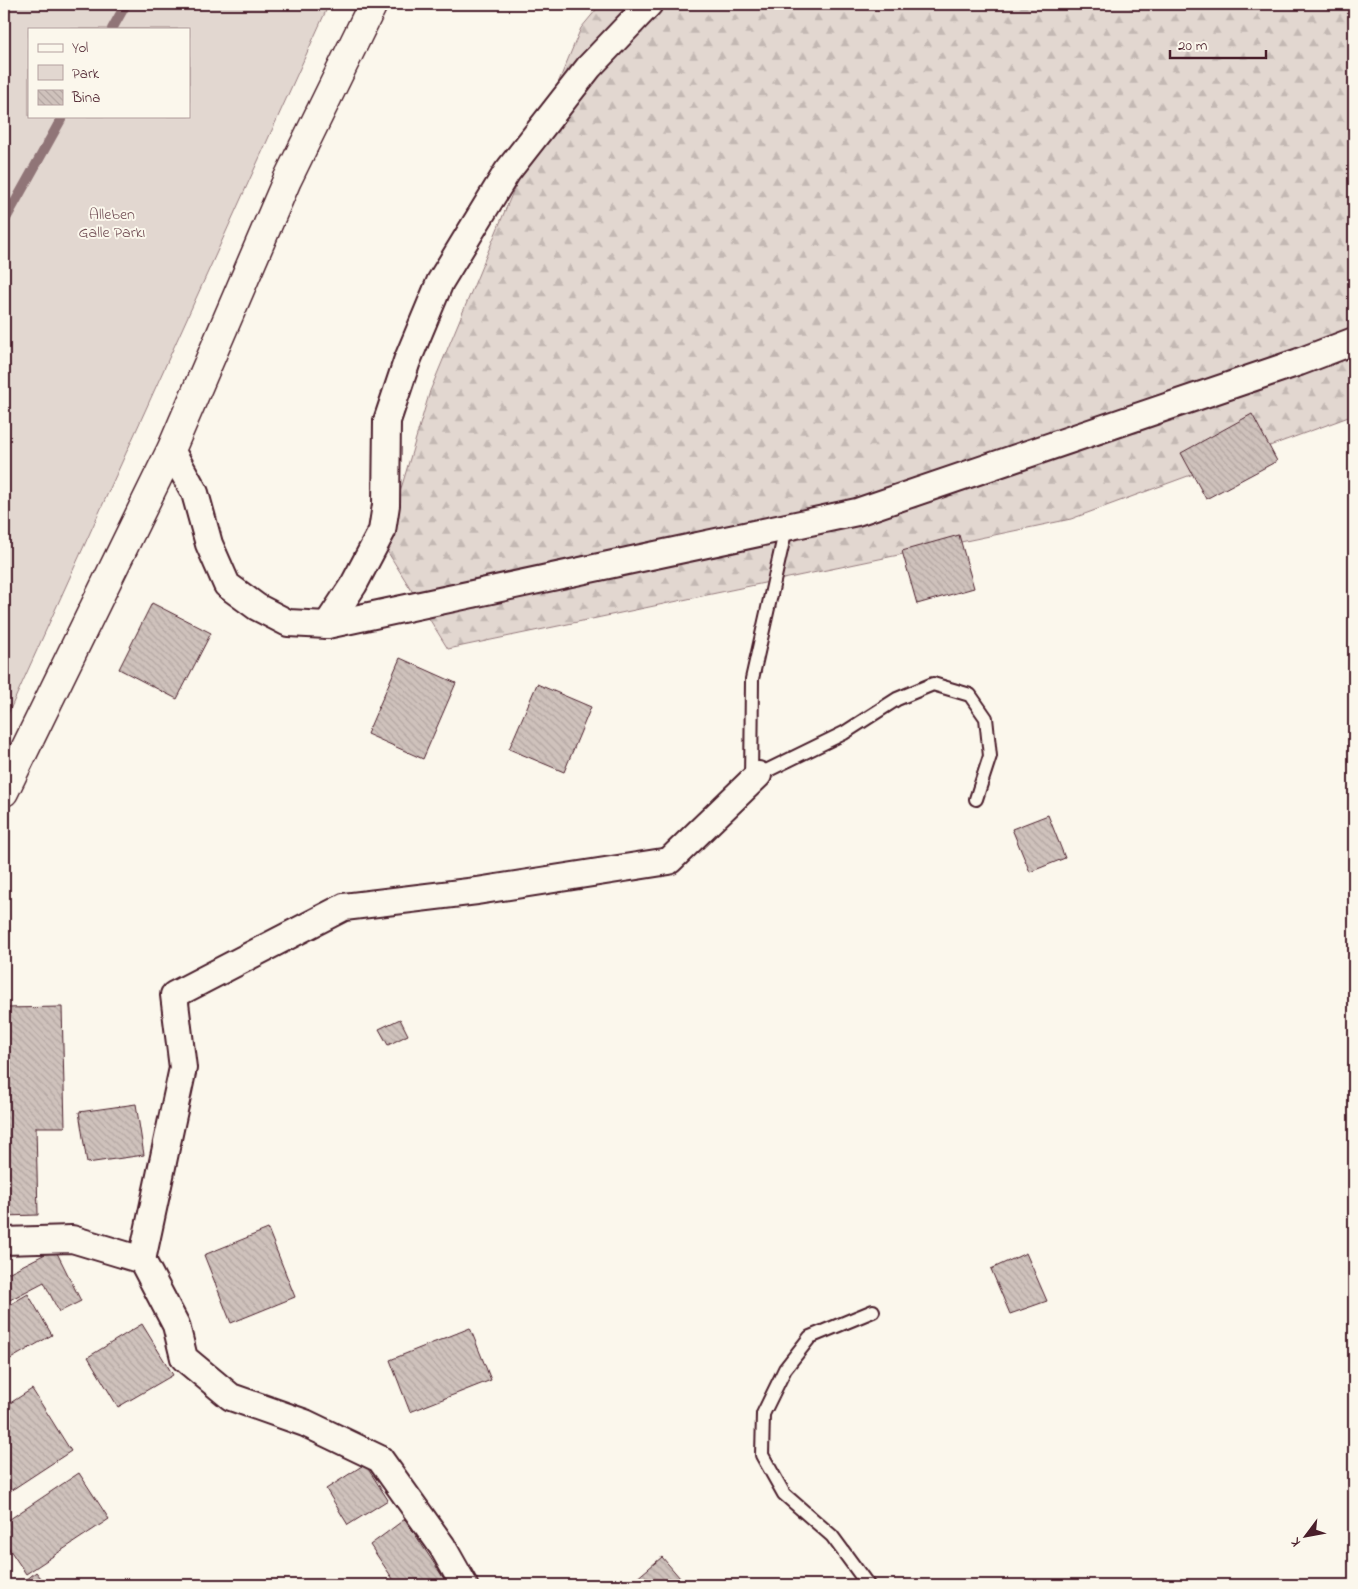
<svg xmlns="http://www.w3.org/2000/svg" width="1358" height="1589" font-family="'Indie Flower',sans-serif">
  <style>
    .green { fill: #e2d7d0; stroke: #967b7e; fill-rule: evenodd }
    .forest { fill: url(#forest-firs); stroke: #967b7e }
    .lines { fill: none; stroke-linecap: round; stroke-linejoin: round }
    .stream { stroke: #907477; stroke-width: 10 }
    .building { fill: url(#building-back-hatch); stroke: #4a1f2b }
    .service-casing { stroke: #4a1f2b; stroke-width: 16 }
    .minor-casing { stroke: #4a1f2b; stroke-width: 30 }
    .tertiary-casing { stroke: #4a1f2b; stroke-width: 31 }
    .service { stroke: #fbf7ec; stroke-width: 12 }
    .minor { stroke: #fbf7ec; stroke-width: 26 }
    .tertiary { stroke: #fbf7ec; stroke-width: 28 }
    .labels { text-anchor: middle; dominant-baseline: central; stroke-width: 4; stroke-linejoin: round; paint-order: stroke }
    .park-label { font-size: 16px; fill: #704d54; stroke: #fbf7ec }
  </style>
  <defs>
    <pattern id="forest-firs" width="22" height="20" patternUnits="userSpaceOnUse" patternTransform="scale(1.25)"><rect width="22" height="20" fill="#e2d7d0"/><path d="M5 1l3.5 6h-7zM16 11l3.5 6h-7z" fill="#c3b8b3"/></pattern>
    <pattern id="building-back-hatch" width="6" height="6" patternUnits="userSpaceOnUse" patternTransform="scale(1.25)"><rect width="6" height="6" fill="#cfc2bc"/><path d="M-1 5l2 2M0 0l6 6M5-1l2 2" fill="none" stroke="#b3a6a2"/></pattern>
  </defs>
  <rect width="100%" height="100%" fill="#fbf7ec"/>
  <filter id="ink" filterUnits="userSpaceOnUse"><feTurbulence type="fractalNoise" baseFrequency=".02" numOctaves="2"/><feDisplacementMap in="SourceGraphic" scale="10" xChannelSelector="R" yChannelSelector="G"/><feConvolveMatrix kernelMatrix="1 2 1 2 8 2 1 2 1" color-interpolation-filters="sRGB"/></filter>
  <g filter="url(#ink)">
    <path class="green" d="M4,4H329L4,723ZM29,29H189V116H29Z"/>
    <path class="forest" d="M601,4H1354V415L1071,519L448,649L384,546L430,391L581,28Z"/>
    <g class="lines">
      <g class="stream">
        <path d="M112,29L126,4"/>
        <path d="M4,222L63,116"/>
      </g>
    </g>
    <g class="building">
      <path d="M1252,414L1277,461L1206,499L1181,453Z"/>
      <path d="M959,535L974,588L917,604L902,551Z"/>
      <path d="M152,603L211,633L177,699L119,669Z"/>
      <path d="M400,658L456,683L423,759L367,734Z"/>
      <path d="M537,684L591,707L564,772L509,749Z"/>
      <path d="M1048,815L1065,858L1030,872L1012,829Z"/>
      <path d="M62,1007L65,1127H36L38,1215L4,1216V1008Z"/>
      <path d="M400,1019L408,1035L388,1045L379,1029Z"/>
      <path d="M136,1104L144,1155L87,1163L79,1112Z"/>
      <path d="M268,1229L295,1297L231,1323L204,1255Z"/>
      <path d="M55,1249L81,1301L59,1312L44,1282L4,1303V1275Z"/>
      <path d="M1026,1253L1047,1301L1010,1314L991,1269Z"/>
      <path d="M28,1294L52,1335L7,1361L4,1356V1308Z"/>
      <path d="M142,1324L173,1375L118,1407L88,1357Z"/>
      <path d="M470,1328L491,1380L410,1412L390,1360Z"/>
      <path d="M32,1389L71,1451L4,1495V1407Z"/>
      <path d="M365,1464L388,1500L348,1525L326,1489Z"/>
      <path d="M79,1473L109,1519L26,1574L4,1541V1523Z"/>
      <path d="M405,1519L445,1580L438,1585H397L370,1545Z"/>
      <path d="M662,1557L686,1585H629Z"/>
      <path d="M36,1572L47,1585H20Z"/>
    </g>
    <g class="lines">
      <g class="service-casing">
        <g id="service">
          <path d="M758,775L844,733L897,699L933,684L970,695L986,718L990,756L976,799"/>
          <path d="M751,782L752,679L786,528"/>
          <path d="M868,1585L832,1536L784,1494L762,1455L763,1414L785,1369L810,1337L873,1311"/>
        </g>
      </g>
      <g class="minor-casing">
        <g id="minor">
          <path d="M171,450L195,493L209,544L227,585L257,607L288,623L327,625L857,512L1299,362L1354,341"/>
          <path d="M327,625L354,584L382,531L386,505L387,421L407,361L440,282L507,172L589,67L649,4"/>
          <path d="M4,1241L72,1239L142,1260L176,1325L184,1358L231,1397L305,1423L380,1459L442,1546L464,1585"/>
          <path d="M142,1260L183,1068L174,995L344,907L477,891L669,861L758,775"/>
        </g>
      </g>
      <g class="tertiary-casing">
        <path id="tertiary" d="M4,792L171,450L287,180L373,4"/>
      </g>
      <use href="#service" class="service"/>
      <use href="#minor" class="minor"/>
      <use href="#tertiary" class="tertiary"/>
    </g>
  </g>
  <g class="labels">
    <g class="park-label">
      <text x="112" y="215">Alleben<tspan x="112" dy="18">Galle Parkı</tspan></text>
    </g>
  </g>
  <rect width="1358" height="1589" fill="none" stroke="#fbf7ec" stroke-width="20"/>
  <rect x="10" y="10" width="1338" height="1569" fill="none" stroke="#4a1f2b" stroke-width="2" filter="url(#ink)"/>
  <rect x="28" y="28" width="162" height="90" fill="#fbf7ec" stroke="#b4a19f"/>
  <rect x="38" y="44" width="25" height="8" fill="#fbf7ec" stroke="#b4a19f"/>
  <text x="72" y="52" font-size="15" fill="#4a1f2b">Yol</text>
  <rect x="38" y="65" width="25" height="15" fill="#e2d7d0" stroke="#b4a19f"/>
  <text x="72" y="78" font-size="15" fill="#4a1f2b">Park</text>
  <rect x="38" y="90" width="25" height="15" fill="url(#building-back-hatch)" stroke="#b4a19f"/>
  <text x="72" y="102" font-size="15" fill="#4a1f2b">Bina</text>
  <g transform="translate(1306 1536) rotate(238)" stroke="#fbf7ec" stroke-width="4" paint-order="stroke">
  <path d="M0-4L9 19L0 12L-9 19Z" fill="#4a1f2b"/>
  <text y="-8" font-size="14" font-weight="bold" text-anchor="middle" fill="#4a1f2b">K</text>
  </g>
  <path d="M1170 50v8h96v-8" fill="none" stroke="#4a1f2b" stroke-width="2.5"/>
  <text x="1178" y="50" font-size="15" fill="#4a1f2b" stroke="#fbf7ec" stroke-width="4" paint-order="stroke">20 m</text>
</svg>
